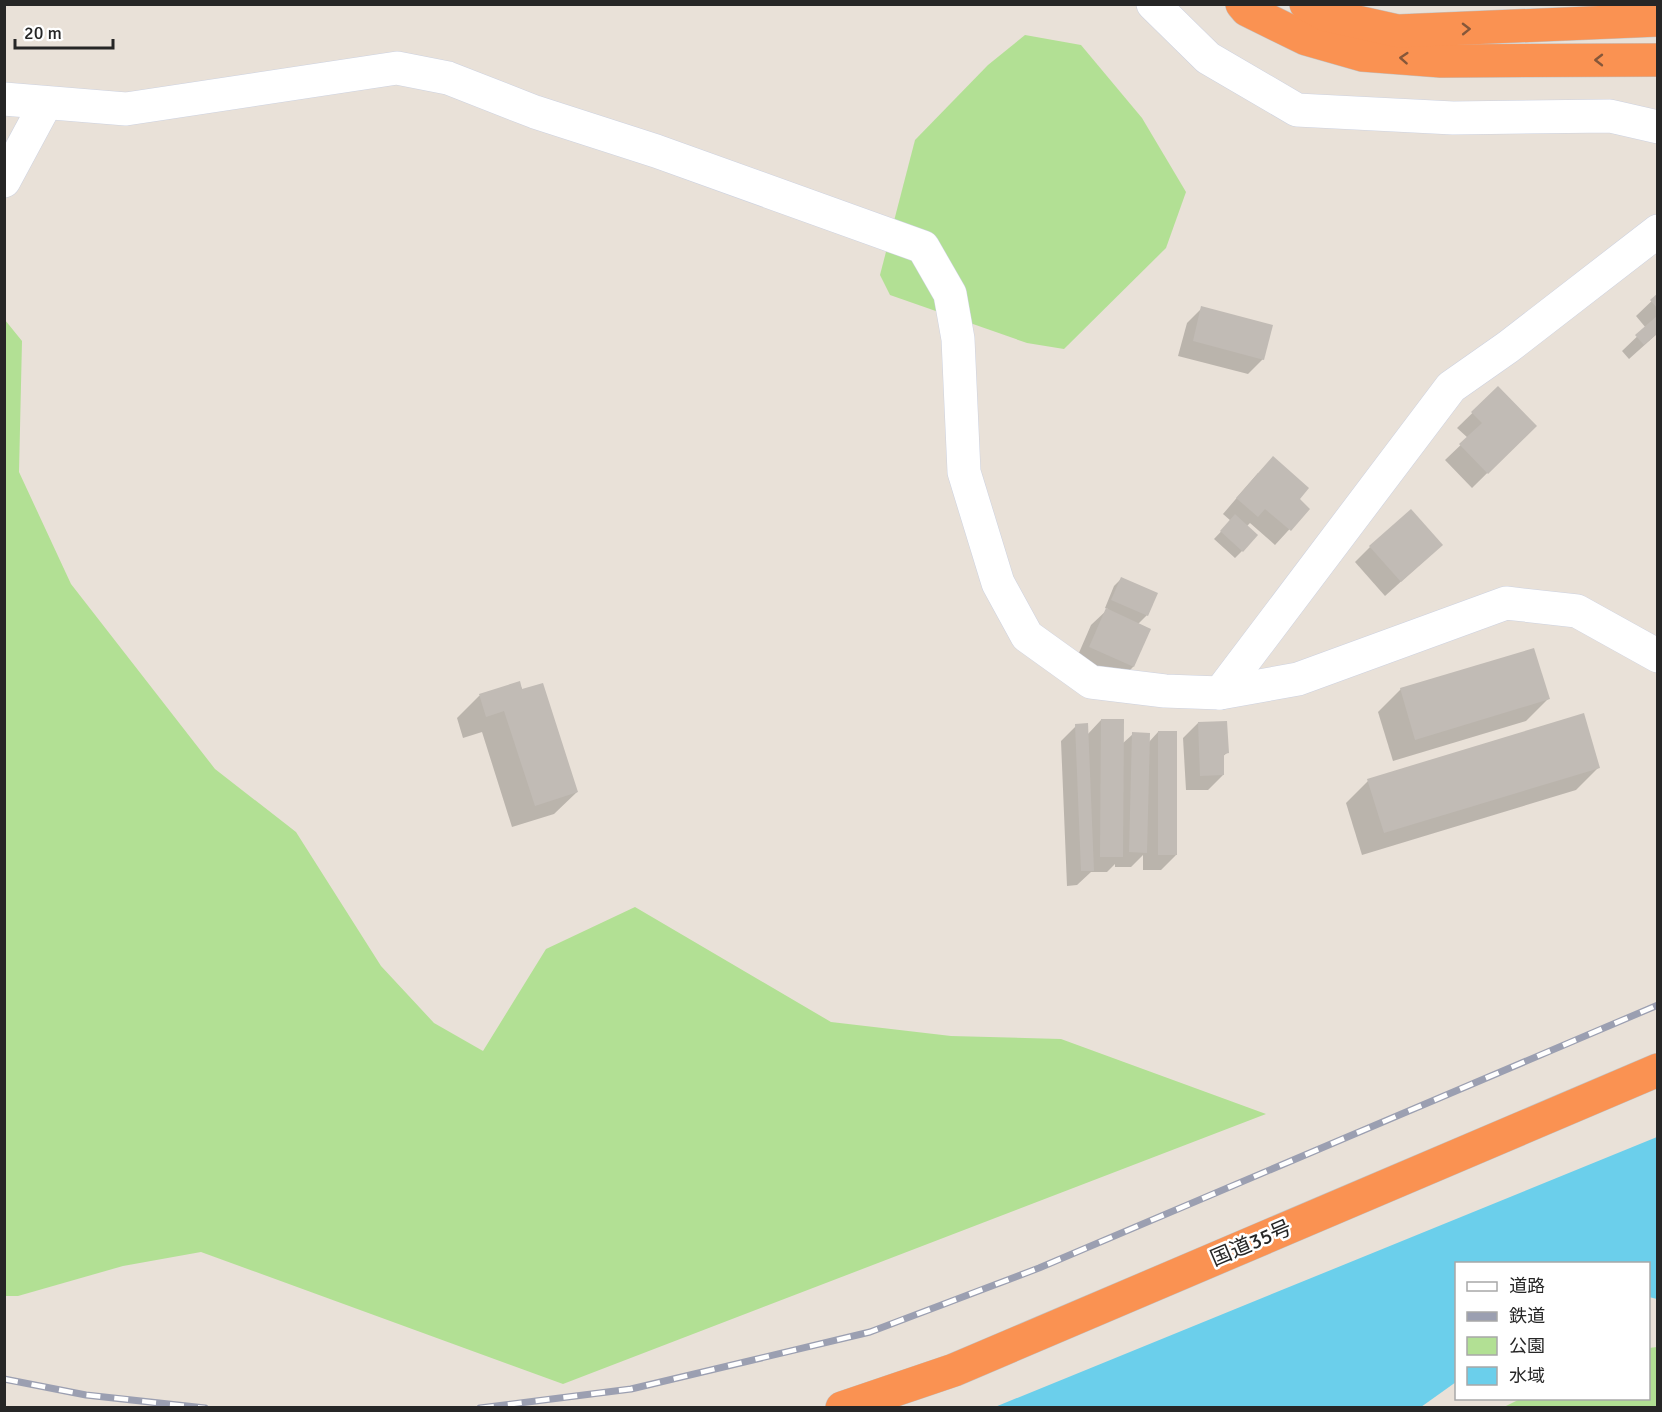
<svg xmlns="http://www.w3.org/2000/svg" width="1662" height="1412" font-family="Signika,'Noto Sans JP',sans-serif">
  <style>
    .green { fill: #b2e094 }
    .water { fill: #6bcfeb }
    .shadow { fill: #0003 }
    .building { fill: #c1bbb5 }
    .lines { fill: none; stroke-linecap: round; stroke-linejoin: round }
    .minor-casing { stroke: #cdd2e0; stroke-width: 34 }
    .highway-casing { stroke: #c2c2c2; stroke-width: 34 }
    .minor { stroke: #fff; stroke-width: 33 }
    .highway { stroke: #fa9252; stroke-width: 33 }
    .rail-casing { stroke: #9b9fb1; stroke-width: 7 }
    .rail { stroke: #fff; stroke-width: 4.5; stroke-dasharray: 14; stroke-linecap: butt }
    .oneway { stroke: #85573a }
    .labels { text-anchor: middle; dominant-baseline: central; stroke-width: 5; stroke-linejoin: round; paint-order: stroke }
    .street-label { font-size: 21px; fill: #262626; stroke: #fff }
  </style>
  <rect width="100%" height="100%" fill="#e9e1d8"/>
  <g class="green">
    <path d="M1025,35L1081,45L1142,118L1186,192L1166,248L1064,349L1027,343L890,295L880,275L915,140L988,65Z"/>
    <path d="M5,320L22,341L19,472L71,584L215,769L296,832L381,966L434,1023L483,1051L546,949L635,907L831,1022L951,1036L1061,1039L1266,1114L563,1384L201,1252L123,1266L18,1296H5Z"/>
    <path d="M1657,1347V1407H1504L1520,1399L1648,1398L1649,1348Z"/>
  </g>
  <path class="water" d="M1657,1137V1299L1649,1297L1648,1264H1456V1382L1421,1407H995Z"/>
  <g class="shadow">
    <path d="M1658,295V333L1629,359L1622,351L1646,328L1636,316Z"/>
    <path d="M1202,308L1263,359L1248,374L1178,356L1187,323Z"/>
    <path d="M1498,388L1535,426L1472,488L1445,460L1468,438L1457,428Z"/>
    <path d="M1258,473L1308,509L1275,545L1250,523L1247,526L1242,551L1235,558L1214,539L1231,521L1223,514Z"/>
    <path d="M1370,547L1426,559L1385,596L1355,562Z"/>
    <path d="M1122,578L1147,615L1138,624L1149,629L1133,667L1118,682L1075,662L1091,625L1108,609L1105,608L1114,586Z"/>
    <path d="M519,683L577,792L554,814L512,827L482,732L463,738L457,718L479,696Z"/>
    <path d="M1401,689L1548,699L1526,721L1393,761L1378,712Z"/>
    <path d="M1101,720L1122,744L1133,734L1149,742L1158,732L1176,855L1161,870H1143V855L1131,867H1115V864L1107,872H1091L1077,885L1067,886L1061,741L1076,726L1087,735Z"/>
    <path d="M1198,723L1227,753L1222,757L1223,775L1208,790H1186L1183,738Z"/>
    <path d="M1599,767L1576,790L1362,855L1346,803L1368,781Z"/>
  </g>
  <g class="building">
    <path d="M1658,293V309L1650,300Z"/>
    <path d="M1201,306L1273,325L1264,360L1193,341Z"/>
    <path d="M1658,315V333L1644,345L1635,335Z"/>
    <path d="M1498,386L1537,426L1488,474L1459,444L1482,423L1471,412Z"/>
    <path d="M1273,456L1309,488L1300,499L1310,509L1291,531L1265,509L1258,517L1236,498Z"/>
    <path d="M1411,509L1443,545L1401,582L1369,546Z"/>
    <path d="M1235,514L1258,535L1243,552L1220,531Z"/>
    <path d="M1121,577L1158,593L1148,616L1111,600Z"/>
    <path d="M1106,608L1151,629L1134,667L1089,647Z"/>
    <path d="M1534,648L1550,699L1415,740L1400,688Z"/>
    <path d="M520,681L522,689L543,683L578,792L535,806L504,711L486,717L479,694Z"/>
    <path d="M1584,713L1600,768L1384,833L1367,779Z"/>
    <path d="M1101,719H1124L1123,857H1100Z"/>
    <path d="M1227,721L1229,753L1224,754V775L1200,776L1198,722Z"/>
    <path d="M1088,723L1094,871H1081L1075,724Z"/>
    <rect x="1158" y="731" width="19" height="124"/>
    <path d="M1132,732L1150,733L1147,853L1129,852Z"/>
  </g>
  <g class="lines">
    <g class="minor-casing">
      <g id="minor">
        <path d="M1153,4L1208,58L1297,110L1453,118L1610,116L1658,127"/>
        <path d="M4,99L126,109L397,68L448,78L535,112L656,151L923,247L950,294L958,339L964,472L998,583L1027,636L1091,682L1165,691L1220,693L1298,679L1506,603L1577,611L1658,656"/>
        <path d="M4,181L46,103"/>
        <path d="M1220,693L1451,387L1508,347L1658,231"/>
      </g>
    </g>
    <g class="highway-casing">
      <g id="highway">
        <path d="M1242,4L1247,10L1306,39L1362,55L1441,61L1658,60"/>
        <path d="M1306,4L1326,15L1398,31L1658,20"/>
        <path d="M842,1408L954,1370L1658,1070"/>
      </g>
    </g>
    <use href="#minor" class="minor"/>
    <use href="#highway" class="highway"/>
    <g class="rail-casing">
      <g id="rail">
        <path d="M4,1379L86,1395L205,1408"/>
        <path d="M480,1408L631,1389L870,1332L1039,1268L1658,1005"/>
      </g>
    </g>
    <use href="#rail" class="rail"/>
  </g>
  <defs><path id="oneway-chevron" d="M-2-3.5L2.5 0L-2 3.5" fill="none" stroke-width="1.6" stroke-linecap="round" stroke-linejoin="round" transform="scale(1.5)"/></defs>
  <g class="oneway">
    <use href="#oneway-chevron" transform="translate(1466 29) rotate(-1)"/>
    <use href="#oneway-chevron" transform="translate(1404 58) rotate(-176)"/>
    <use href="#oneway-chevron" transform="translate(1599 60) rotate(180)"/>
  </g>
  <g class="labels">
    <g class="street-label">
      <text transform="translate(1251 1243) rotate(-23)">国道35号</text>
    </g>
  </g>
  <rect width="1662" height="1412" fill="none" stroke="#262626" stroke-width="12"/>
  <rect x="1455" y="1262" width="195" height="138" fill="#ffffff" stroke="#a8a8a8" stroke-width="1.5"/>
  <rect x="1467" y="1282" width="30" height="9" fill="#ffffff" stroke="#a8a8a8" stroke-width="1.5"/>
  <text x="1509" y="1292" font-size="18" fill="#262626">道路</text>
  <rect x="1467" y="1312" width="30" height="9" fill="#9b9fb1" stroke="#a8a8a8" stroke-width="1.5"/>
  <text x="1509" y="1322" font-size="18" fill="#262626">鉄道</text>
  <rect x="1467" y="1337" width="30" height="18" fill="#b2e094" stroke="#a8a8a8" stroke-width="1.5"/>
  <text x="1509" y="1352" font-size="18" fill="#262626">公園</text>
  <rect x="1467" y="1367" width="30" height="18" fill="#6bcfeb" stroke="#a8a8a8" stroke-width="1.5"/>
  <text x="1509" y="1382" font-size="18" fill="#262626">水域</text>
  <path d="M15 39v9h98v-9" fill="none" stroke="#262626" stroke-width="3"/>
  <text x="24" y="39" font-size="18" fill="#262626" stroke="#ffffff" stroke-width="4.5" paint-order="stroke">20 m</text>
</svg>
